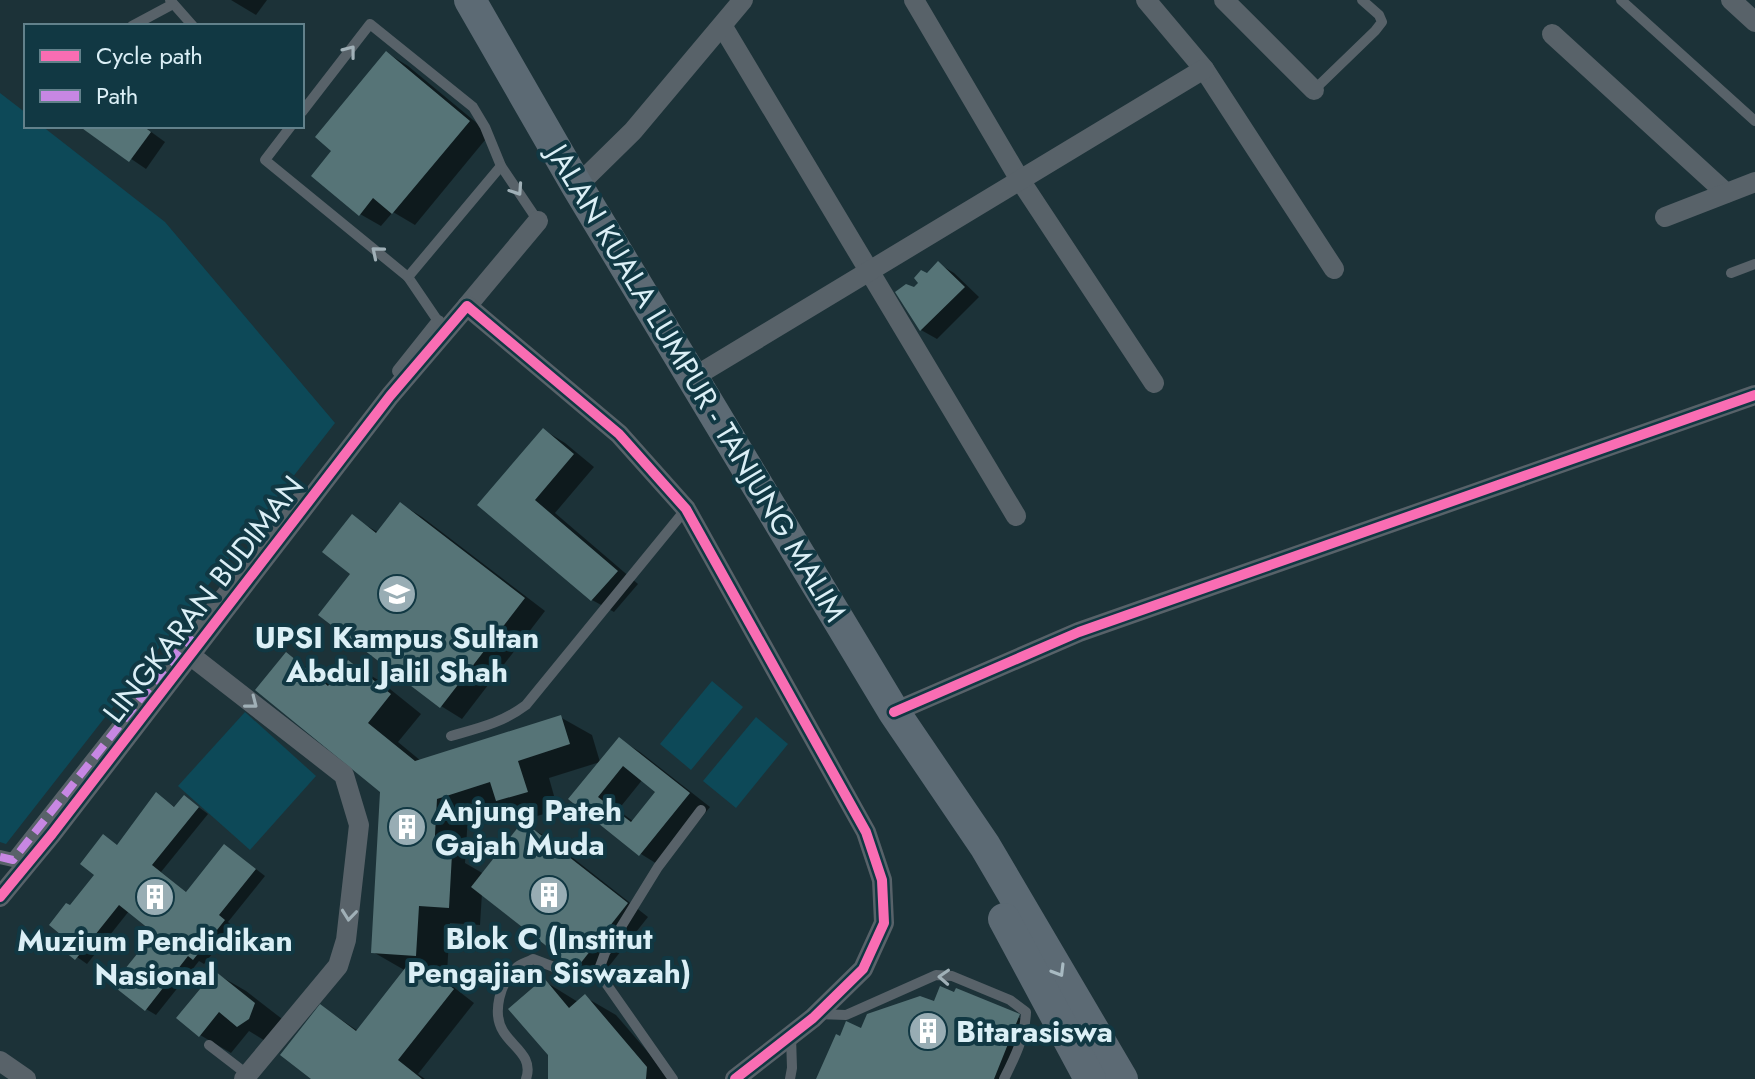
<svg xmlns="http://www.w3.org/2000/svg" width="1755" height="1079" font-family="Jost,sans-serif">
  <style>
    .park { fill: #0d4958 }
    .shadow { fill: #0007; fill-rule: evenodd }
    .building { fill: #567477; fill-rule: evenodd }
    .lines { fill: none; stroke-linecap: round; stroke-linejoin: round }
    .service { stroke: #586269; stroke-width: 10 }
    .pedestrian { stroke: #586269; stroke-width: 14 }
    .minor { stroke: #586269; stroke-width: 20 }
    .primary { stroke: #5c6a74; stroke-width: 32 }
    .quiet { stroke: #c787e3; stroke-width: 8; stroke-dasharray: 16 8; stroke-linecap: butt }
    .cycleway-casing { stroke: #113843; stroke-width: 15 }
    .cycleway { stroke: #f96db3; stroke-width: 10 }
    .oneway { stroke: #a0b0b7 }
    .oneway2 { stroke: #a8bac2 }
    .labels { text-anchor: middle; dominant-baseline: central; stroke-width: 8; stroke-linejoin: round; paint-order: stroke }
    .street-label { font-size: 30px; fill: #dbeff6; stroke: #113843 }
    .poi-label { font-size: 30px; font-weight: bold; fill: #dbeff6; stroke: #113843 }
  </style>
  <rect width="100%" height="100%" fill="#1c3238"/>
  <g class="park">
    <path d="M0,93L26,113V126H42L165,222L335,423L6,844L0,842Z"/>
    <path d="M712,681L743,707L691,770L660,744Z"/>
    <path d="M245,712L316,776L250,850L178,786Z"/>
    <path d="M756,717L788,744L736,808L703,781Z"/>
  </g>
  <g class="shadow">
    <path d="M231,0H267L256,15Z"/>
    <path d="M387,53L408,66L490,134L415,225L393,212L381,226L360,214L334,150Z"/>
    <path d="M83,126H143L165,142L146,169Z"/>
    <path d="M939,264L954,273L979,297L937,339L921,330L898,293L915,289Z"/>
    <path d="M544,430L565,443L594,467L555,513L638,584L614,612L592,600L480,504Z"/>
    <path d="M401,504L422,517L545,611L462,719L441,706L353,573L352,517L379,533Z"/>
    <path d="M286,654L332,684L349,663L380,681L421,714L398,742L421,761L560,717L592,735L600,762L549,778L558,810L530,818L505,805L468,816L465,863L484,874L523,824L545,836L648,917L598,980L577,968L482,893L480,925L450,923L447,973L434,972L474,1003L418,1074L425,1079H314L321,1006L358,1031L406,971L373,952L382,791Z"/>
    <path d="M619,739L640,752L710,807L662,867L641,854L571,799ZM643,779L658,792L634,822L618,810Z"/>
    <path d="M185,797L208,814L161,872L187,893L235,853L265,876L228,922L234,927L204,964L199,961L156,1015L146,1009L157,933L129,911L87,964L67,950L74,942L71,907L119,846L166,801L176,808Z"/>
    <path d="M215,973L246,991L286,1022L270,1044L249,1031L231,1053L200,1035Z"/>
    <path d="M544,981L578,1002L585,997L616,1015L671,1079H550Z"/>
    <path d="M957,991L1029,1022L1006,1079H819L841,1038L935,1004L956,995Z"/>
  </g>
  <g class="building">
    <path d="M386,51L470,121L392,214L373,198L359,216L311,176L331,151L315,137Z"/>
    <path d="M79,126H143L151,132L129,162Z"/>
    <path d="M938,261L965,287L920,331L895,292L906,284L914,287L918,283L914,278L921,270L927,273Z"/>
    <path d="M543,428L574,454L535,500L618,571L591,601L477,505Z"/>
    <path d="M400,502L525,598L440,708L318,615L350,574L322,552L352,514L376,533Z"/>
    <path d="M286,652L328,686L348,660L391,694L368,723L415,761L561,715L570,744L518,761L528,792L496,801L490,782L437,799L434,852L452,854L449,908L419,906L416,956L371,953L380,792L255,690Z"/>
    <path d="M619,737L690,793L639,856L568,799ZM623,766L655,792L631,822L598,797Z"/>
    <path d="M156,792L174,807L184,795L199,807L152,865L186,892L224,844L256,869L219,915L225,920L193,960L188,956L145,1011L112,985L154,933L119,905L75,960L64,951L71,943L49,925L66,903L70,905L94,875L80,864L103,834L117,845Z"/>
    <path d="M523,821L628,903L576,969L471,887Z"/>
    <path d="M413,958L454,989L398,1060L422,1079H311L280,1055L320,1004L356,1031Z"/>
    <path d="M215,971L255,1003L249,1019L237,1027L219,1012L199,1037L176,1018Z"/>
    <path d="M544,978L569,1008L585,994L647,1067L646,1079H548V1055L508,1009Z"/>
    <path d="M940,986L954,992L956,988L1020,1014L994,1079H816L836,1034L840,1036L846,1021L861,1028L867,1014L920,996L934,1001Z"/>
  </g>
  <g class="lines">
    <g class="service">
      <path d="M170,0L193,26"/>
      <path d="M1621,0L1755,121"/>
      <path d="M132,26L173,4"/>
      <path d="M1314,90L1375,31L1382,22L1379,15L1362,0"/>
      <path d="M302,112L370,24L473,107L485,127L501,166L538,221"/>
      <path d="M291,126L265,160L408,277L442,327"/>
      <path d="M1731,273L1755,264"/>
      <path d="M408,277L501,166"/>
      <path d="M451,736C479,728 502,723 526,705L686,509"/>
      <path d="M817,1014L846,1015L936,975L952,976L1010,1000L1026,1012C1025,1037 1015,1057 1004,1079"/>
      <path d="M209,1045L248,1075"/>
      <path d="M526,1079C534,1056 512,1047 503,1031C492,1013 500,982 516,968C520,964 528,962 533,959L580,977L598,972"/>
      <path d="M673,1079L598,972L605,953L658,867L701,810"/>
      <path d="M790,1079L792,1068L791,1037"/>
    </g>
    <g class="pedestrian">
      <path d="M399,371L438,322"/>
      <path d="M0,857L13,860L300,497"/>
    </g>
    <g class="minor">
      <path d="M914,0L1020,180L1154,383"/>
      <path d="M1146,0L1204,69L1334,269"/>
      <path d="M1224,0L1314,90"/>
      <path d="M1731,0L1755,22"/>
      <path d="M723,27L1016,516"/>
      <path d="M1552,34L1726,193"/>
      <path d="M577,186L633,131L743,0"/>
      <path d="M1665,217L1755,182"/>
      <path d="M467,306L538,221"/>
      <path d="M694,377L1204,69"/>
      <path d="M190,655L344,775L359,825L346,940L338,966L244,1079"/>
      <path d="M894,712L1079,632L1755,395"/>
      <path d="M0,897L52,834L390,396L467,306L619,434L686,509L866,832L882,880L884,923L863,969L813,1018L735,1079"/>
      <path d="M0,1061L26,1079"/>
    </g>
    <g class="primary">
      <path d="M470,0L577,186L894,712L985,846L1122,1079"/>
      <path d="M1004,919L1090,1079"/>
    </g>
    <path class="quiet" d="M0,857L13,860L191,635"/>
    <g class="cycleway-casing">
      <g id="cycleway">
        <path d="M894,712L1079,632L1755,395"/>
        <path d="M0,897L52,834L390,396L467,306L619,434L686,509L866,832L882,880L884,923L863,969L813,1018L735,1079"/>
      </g>
    </g>
    <use href="#cycleway" class="cycleway"/>
  </g>
  <defs><path id="oneway-chevron" d="M-2-3.5L2.5 0L-2 3.5" fill="none" stroke-width="1.6" stroke-linecap="round" stroke-linejoin="round" transform="scale(2)"/></defs>
  <g class="oneway">
    <use href="#oneway-chevron" transform="translate(350 51) rotate(-52)"/>
    <use href="#oneway-chevron" transform="translate(517 190) rotate(56)"/>
    <use href="#oneway-chevron" transform="translate(377 252) rotate(-140)"/>
    <use href="#oneway-chevron" transform="translate(252 703) rotate(38)"/>
    <use href="#oneway-chevron" transform="translate(349 915) rotate(96)"/>
    <use href="#oneway-chevron" transform="translate(944 977) rotate(-177)"/>
  </g>
  <use class="oneway2" href="#oneway-chevron" transform="translate(1059 971) rotate(59)"/>
  <defs>
    <g id="university-disc" transform="scale(2)"><circle r="9.5" fill="#98adb4" stroke="#113843"/><path d="M0-5L7-2L0 1L-7-2ZM-4 1L0 2.5L4 1V4Q0 6-4 4Z" fill="#fff"/></g>
    <g id="building-disc" transform="scale(2)"><circle r="9.5" fill="#98adb4" stroke="#113843"/><path d="M-4-6H4V6H1V3H-1V6H-4ZM-2.5-4.3h1.7v1.8h-1.7ZM.8-4.3h1.7v1.8H.8ZM-2.5-1h1.7V.8h-1.7ZM.8-1h1.7V.8H.8Z" fill="#fff"/></g>
  </defs>
  <g fill-rule="evenodd">
    <use href="#university-disc" x="397" y="594"/>
    <use href="#building-disc" x="407" y="827"/>
    <use href="#building-disc" x="549" y="895"/>
    <use href="#building-disc" x="155" y="897"/>
    <use href="#building-disc" x="928" y="1031"/>
  </g>
  <g class="labels">
    <g class="street-label">
      <text transform="translate(697 383) rotate(59)">JALAN KUALA LUMPUR - TANJUNG MALIM</text>
      <text transform="translate(203 599) rotate(-52)">LINGKARAN BUDIMAN</text>
    </g>
    <g class="poi-label">
      <text x="397" y="637">UPSI Kampus Sultan<tspan x="397" dy="34">Abdul Jalil Shah</tspan></text>
      <text x="435" y="810" text-anchor="start">Anjung Pateh<tspan x="435" dy="34">Gajah Muda</tspan></text>
      <text x="549" y="938">Blok C (Institut<tspan x="549" dy="34">Pengajian Siswazah)</tspan></text>
      <text x="155" y="940">Muzium Pendidikan<tspan x="155" dy="34">Nasional</tspan></text>
      <text x="956" y="1031" text-anchor="start">Bitarasiswa</text>
    </g>
  </g>
  <rect x="24" y="24" width="280" height="104" fill="#113843" stroke="#62818b" stroke-width="2"/>
  <rect x="40" y="50" width="40" height="12" fill="#f96db3" stroke="#62818b" stroke-width="2"/>
  <text x="96" y="64" font-size="24" fill="#dbeff6">Cycle path</text>
  <rect x="40" y="90" width="40" height="12" fill="#c787e3" stroke="#62818b" stroke-width="2"/>
  <text x="96" y="104" font-size="24" fill="#dbeff6">Path</text>
</svg>
